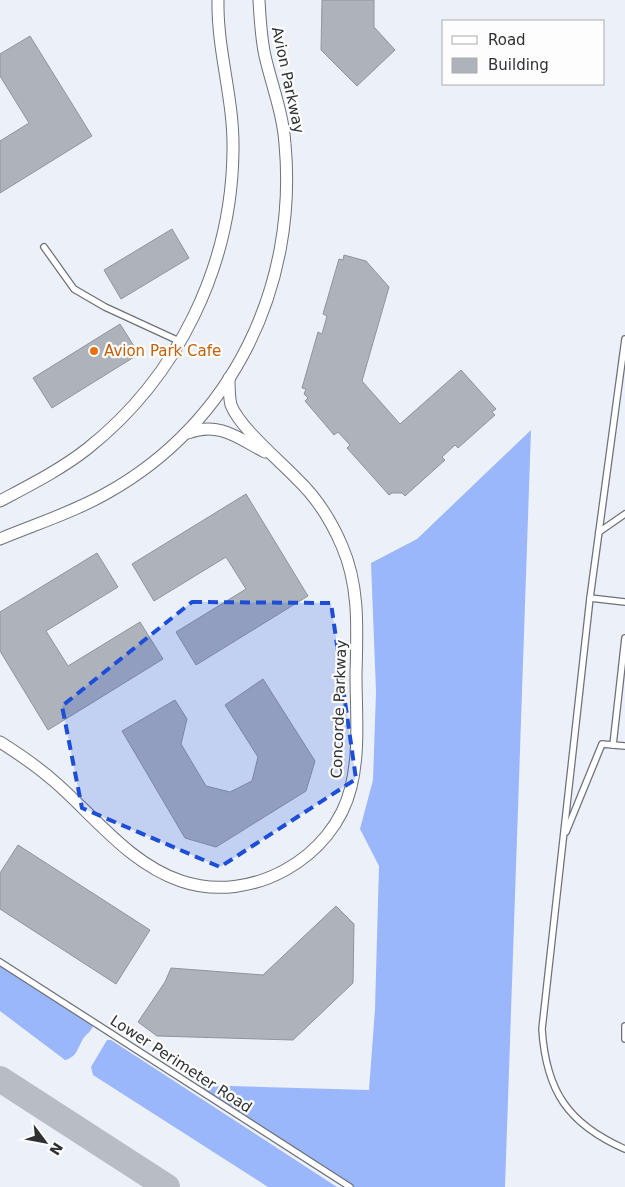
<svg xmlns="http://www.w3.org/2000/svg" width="625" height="1187" font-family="'DejaVu Sans',sans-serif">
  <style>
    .forest { fill: #9bb7fc }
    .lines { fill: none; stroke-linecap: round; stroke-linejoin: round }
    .taxiway { stroke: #b8bcc3; stroke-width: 26 }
    .building { fill: #aeb2ba; stroke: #90949b }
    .lane-casing { stroke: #6e7179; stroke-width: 8 }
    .street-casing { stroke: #6e7179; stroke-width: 13 }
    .lane { stroke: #fff; stroke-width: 5.5 }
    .street { stroke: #fff; stroke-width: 11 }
    .marked { fill: #1d4ed8; fill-opacity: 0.2; stroke: #1d4ed8; stroke-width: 4; stroke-dasharray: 10 6; stroke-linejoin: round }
    .food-dot { fill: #e8710a; stroke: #fdfdfd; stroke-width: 2 }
    .labels { text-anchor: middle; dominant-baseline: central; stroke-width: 4.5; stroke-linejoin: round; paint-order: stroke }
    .street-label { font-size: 15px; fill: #2e3033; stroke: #fdfdfd }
    .food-label { font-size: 15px; fill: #c56008; stroke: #fdfdfd; text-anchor: start }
  </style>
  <rect width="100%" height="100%" fill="#ecf0f9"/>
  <g class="forest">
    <path d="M531,430L505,1187H350L194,1087L231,1086L369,1090L375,1009L379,866L360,829L373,780L376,692L371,563L417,539Z"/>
    <path d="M0,966L93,1026C91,1032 86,1034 83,1039C77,1049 77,1057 65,1060L0,1011Z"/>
    <path d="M107,1040H111L337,1187H268L93,1075L91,1067Z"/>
  </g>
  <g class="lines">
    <path class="taxiway" d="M0,1079L167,1187"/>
  </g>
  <g class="building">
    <path d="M322,0H374V27L395,50L357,86L321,50Z"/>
    <path d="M30,36L92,136L0,193V141L29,123L0,76V54Z"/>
    <path d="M172,229L189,258L121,299L104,270Z"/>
    <path d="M344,255L366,261L389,287L362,381L400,424L461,370L496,409L492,412L495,415L458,448L455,445L442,457L445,460L405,496L402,493H392L389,495L347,448L350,445L338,432L334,435L305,401L308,398L304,394L306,389L302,388L318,332L322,334L327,316L323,314L339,259L343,260Z"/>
    <path d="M120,324L139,354L52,408L33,378Z"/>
    <path d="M246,494L308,596L196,665L176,632L246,589L226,557L154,601L132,564Z"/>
    <path d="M97,553L118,587L46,631L68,666L140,622L163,659L48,730L0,651V612Z"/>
    <path d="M263,679L315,761L306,791L216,847L185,838L122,731L175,700L187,719L181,744L206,786L230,792L252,781L258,757L225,705Z"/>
    <path d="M18,845L150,930L116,984L0,909V873Z"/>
    <path d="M336,906L354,924L353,983L293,1040L157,1036L138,1022L165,982L171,968L263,975Z"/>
  </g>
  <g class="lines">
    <g class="lane-casing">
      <g id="lane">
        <path d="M44,247L74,289L105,307L181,342"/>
        <path d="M625,339L590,598L542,1029C546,1091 568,1124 625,1149"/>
        <path d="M599,532L625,514"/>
        <path d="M590,598L625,602"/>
        <path d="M625,638L613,745L625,746"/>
        <path d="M566,832L602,744L613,745"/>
        <path d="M0,962L350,1187"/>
        <path d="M625,1026V1039"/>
      </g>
    </g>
    <g class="street-casing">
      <g id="street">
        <path d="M188,433C219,421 238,438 265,452"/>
        <path d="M0,501C30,485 60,470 87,449C178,377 232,266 233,150C234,99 217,51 218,0"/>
        <path d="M0,539C36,524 74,512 107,493C233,423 298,285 285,144C283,114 272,86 265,56C261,38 260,19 259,0"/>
        <path d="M0,742C19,754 38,767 55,782C94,816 130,864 181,881C251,905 334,858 351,787C360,751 356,711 356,675C357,631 360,587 342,546C331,520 317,498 297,479C280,461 240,428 231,405C229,397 229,387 229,378"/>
      </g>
    </g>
    <use href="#lane" class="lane"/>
    <use href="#street" class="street"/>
  </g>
  <path class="marked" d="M192,602L331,603L356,779L220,867L82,808L62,706Z"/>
  <circle class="food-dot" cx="94" cy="351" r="5"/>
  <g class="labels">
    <g class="street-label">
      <text transform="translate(288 80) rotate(78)">Avion Parkway</text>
      <text transform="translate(339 709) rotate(-88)">Concorde Parkway</text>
      <text transform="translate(181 1064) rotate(33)">Lower Perimeter Road</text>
    </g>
    <g class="food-label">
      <text x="104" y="351">Avion Park Cafe</text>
    </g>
  </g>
  <rect x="442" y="20" width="162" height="65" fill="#fdfdfd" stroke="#aaabac"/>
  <rect x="452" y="36" width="25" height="8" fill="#ffffff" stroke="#aaabac"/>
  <text x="488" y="45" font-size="15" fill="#2e3033">Road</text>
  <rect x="452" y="58" width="25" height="15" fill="#aeb2ba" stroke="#aaabac"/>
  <text x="488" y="70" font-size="15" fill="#2e3033">Building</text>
  <g transform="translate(45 1142) rotate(122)" stroke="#fdfdfd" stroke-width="4" paint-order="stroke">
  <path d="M0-4L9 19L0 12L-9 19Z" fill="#2e3033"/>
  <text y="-8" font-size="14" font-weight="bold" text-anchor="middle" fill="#2e3033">N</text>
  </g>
</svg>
